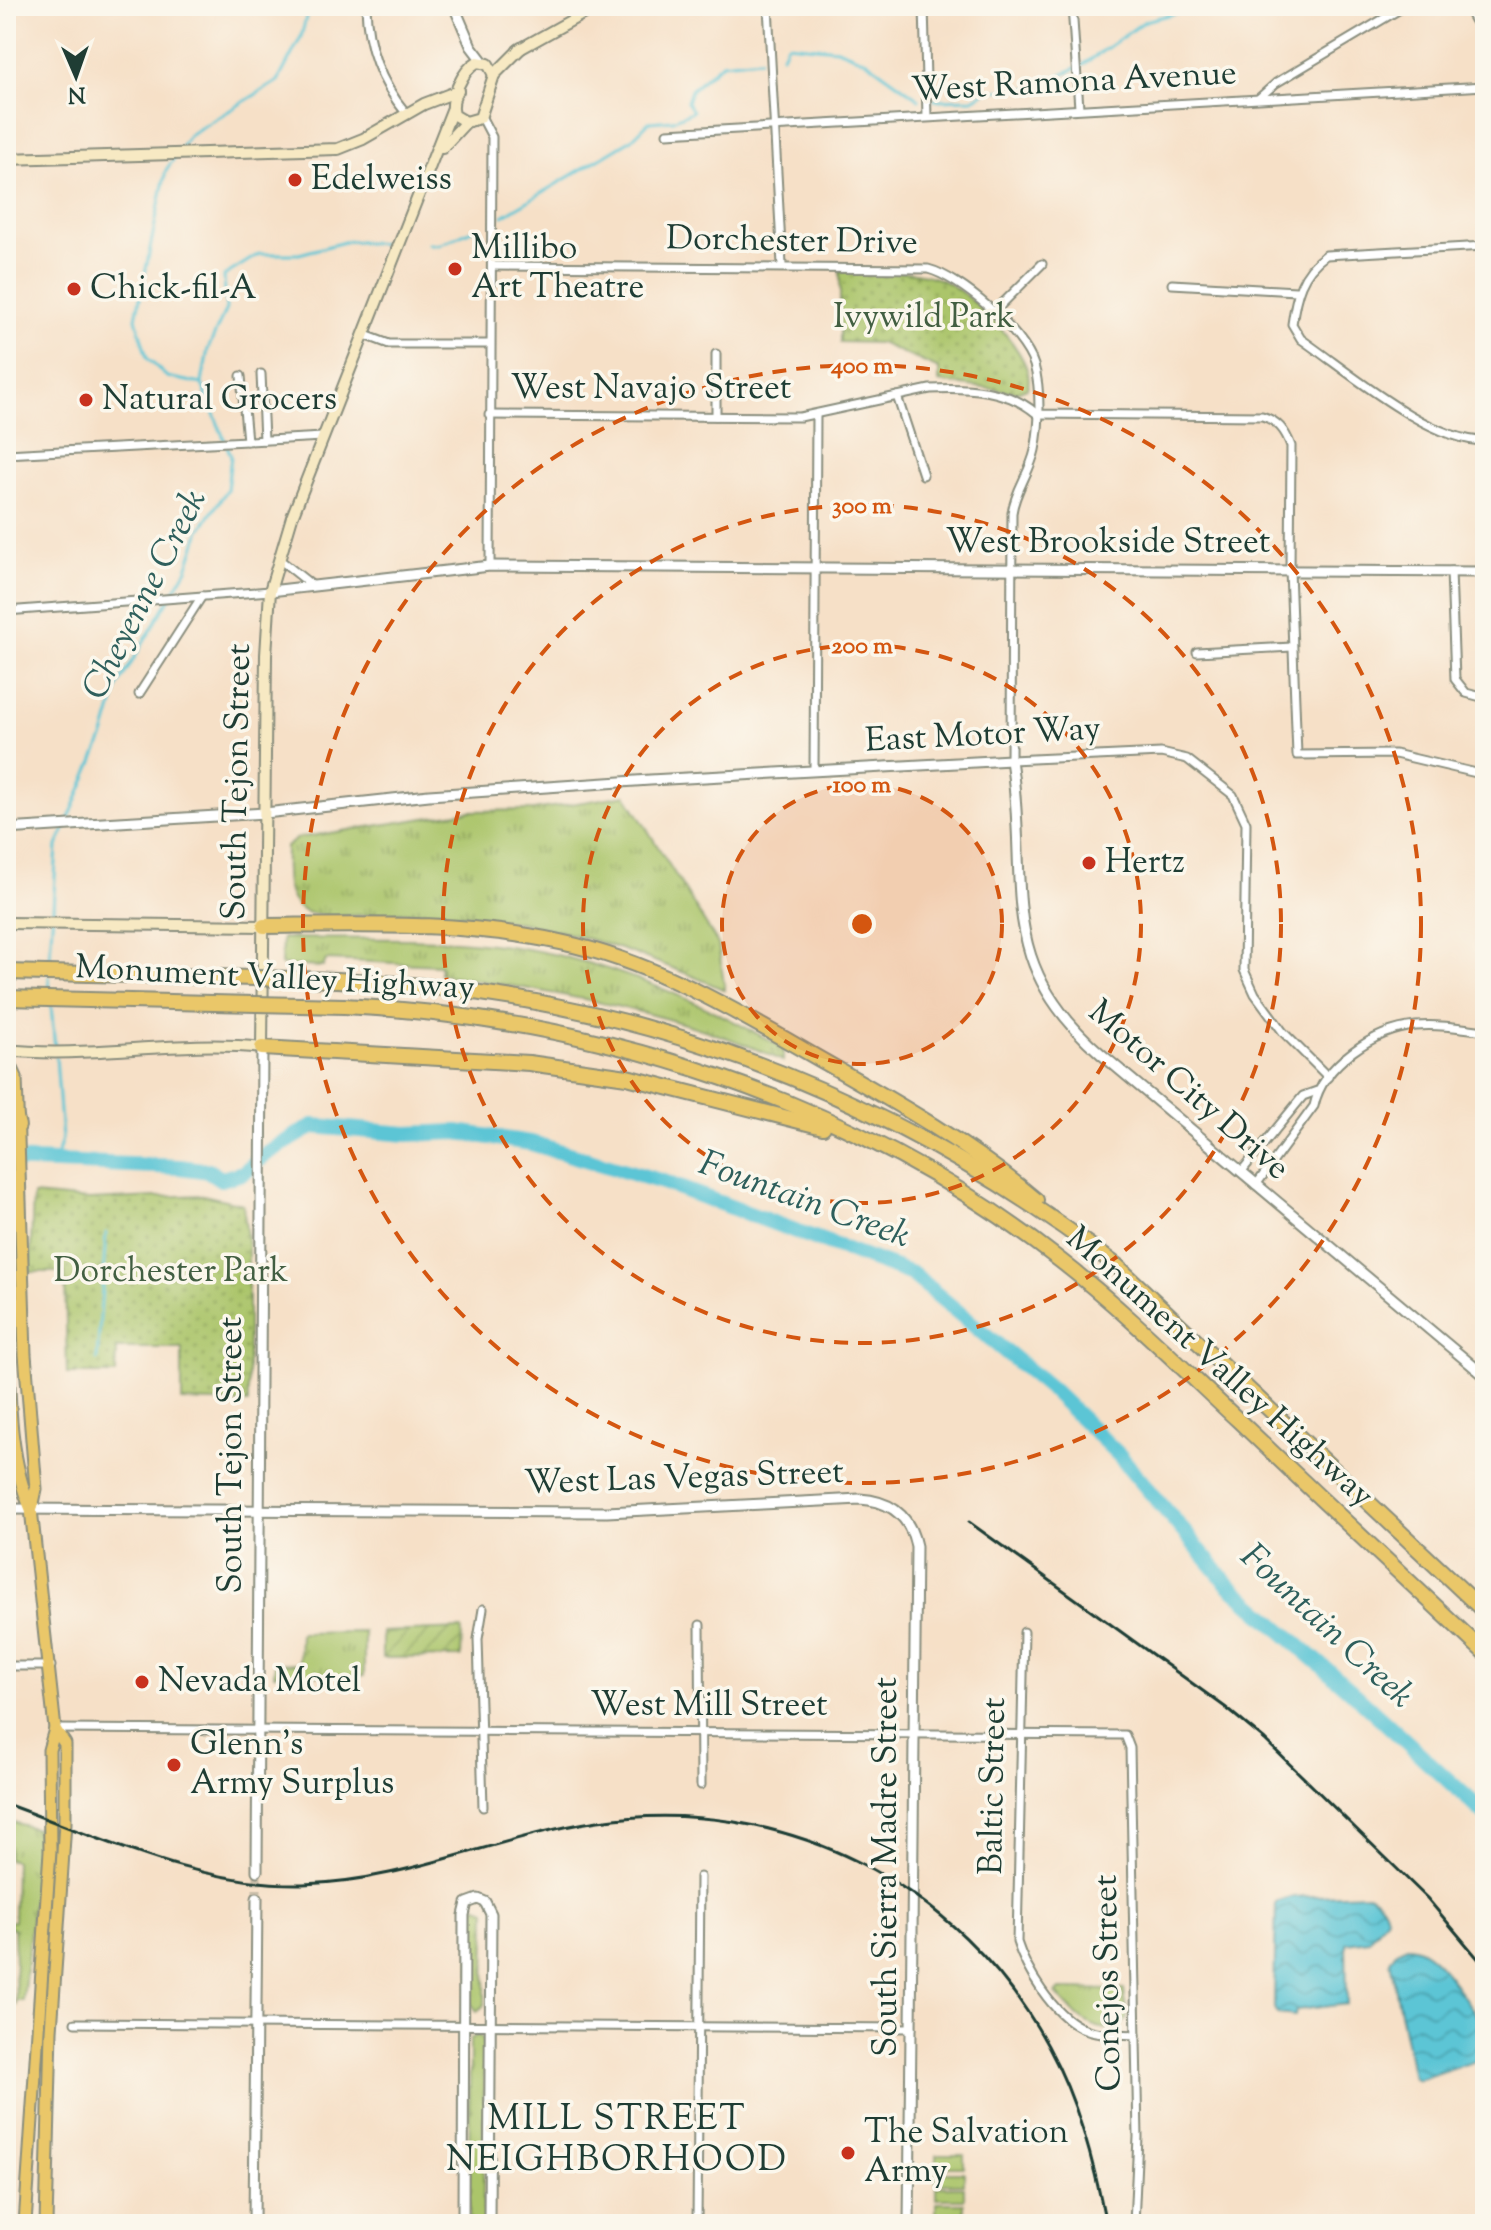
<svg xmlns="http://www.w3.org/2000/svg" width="1491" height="2230" font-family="'Sorts Mill Goudy',serif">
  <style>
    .grass { fill: url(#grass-tufts); stroke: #65814f; stroke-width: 2 }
    .park { fill: url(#park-dots); stroke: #65814f; stroke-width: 2 }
    .garden { fill: url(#garden-furrows); stroke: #65814f; stroke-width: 2 }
    .pitch { fill: #abc56a; stroke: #65814f; stroke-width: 2 }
    .water { fill: url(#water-waves); stroke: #3d8184; stroke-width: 2 }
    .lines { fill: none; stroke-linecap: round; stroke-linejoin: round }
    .stream { stroke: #5bc5d5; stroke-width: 3 }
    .river { stroke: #5bc5d5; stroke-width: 16 }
    .tertiary-tunnel { stroke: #cbbfaa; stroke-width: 9; stroke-dasharray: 9 4.5; stroke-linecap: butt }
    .minor-casing { stroke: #8a8e7e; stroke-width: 11 }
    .tertiary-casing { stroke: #8a8e7e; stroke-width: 13 }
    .secondary-casing { stroke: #8a8e7e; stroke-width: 14 }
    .primary-casing { stroke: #8a8e7e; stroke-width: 15 }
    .motorway-casing { stroke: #8a8e7e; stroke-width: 18 }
    .minor { stroke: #fff; stroke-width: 7 }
    .tertiary { stroke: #fff; stroke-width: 9 }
    .secondary { stroke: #f7e9c3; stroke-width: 10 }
    .primary { stroke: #eac769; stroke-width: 11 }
    .motorway { stroke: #eac769; stroke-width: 14 }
    .rail { stroke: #1f3d34; stroke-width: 3 }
    .motorway-bridge-casing { stroke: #8a8e7e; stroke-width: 18; stroke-linecap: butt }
    .motorway-bridge { stroke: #eac769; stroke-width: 14 }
    .ring { fill: none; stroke: #d45610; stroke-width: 4; stroke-dasharray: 14 10 }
    .poi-dot { fill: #c8321e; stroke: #fbf7ec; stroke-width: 3 }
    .labels { text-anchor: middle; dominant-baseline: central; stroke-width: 7; stroke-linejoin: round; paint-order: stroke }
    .street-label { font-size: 34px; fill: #1f3d34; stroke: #fbf7ec }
    .poi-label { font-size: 34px; fill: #1f3d34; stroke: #fbf7ec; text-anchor: start }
    .park-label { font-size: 34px; fill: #425f42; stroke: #fbf7ec }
    .water-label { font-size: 36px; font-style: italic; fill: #2e5f5c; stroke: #fbf7ec }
    .neighbourhood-label { font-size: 36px; letter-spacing: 2px; fill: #1f3d34; stroke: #fbf7ec }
    .centre { fill: #d45610; stroke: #fbf7ec; stroke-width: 4 }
    .ring-label { font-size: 24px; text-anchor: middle; font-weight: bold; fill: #d45610; stroke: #fbf7ec; stroke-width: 7; stroke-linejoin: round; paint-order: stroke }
  </style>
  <defs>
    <pattern id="grass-tufts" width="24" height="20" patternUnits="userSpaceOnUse" patternTransform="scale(2)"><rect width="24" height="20" fill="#abc56a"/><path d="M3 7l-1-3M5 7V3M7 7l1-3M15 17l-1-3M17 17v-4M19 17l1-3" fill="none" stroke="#8ba158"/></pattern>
    <pattern id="park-dots" width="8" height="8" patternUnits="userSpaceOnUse" patternTransform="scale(2)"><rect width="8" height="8" fill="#abc56a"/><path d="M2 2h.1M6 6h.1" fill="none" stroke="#8ba158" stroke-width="1.8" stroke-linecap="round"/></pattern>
    <pattern id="garden-furrows" width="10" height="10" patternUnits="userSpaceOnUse" patternTransform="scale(2)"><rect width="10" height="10" fill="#abc56a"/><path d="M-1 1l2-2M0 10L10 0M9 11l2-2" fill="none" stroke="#8ba158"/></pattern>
    <pattern id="water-waves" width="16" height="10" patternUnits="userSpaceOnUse" patternTransform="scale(2)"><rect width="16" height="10" fill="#5bc5d5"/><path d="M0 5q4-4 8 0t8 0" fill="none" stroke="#4ba1ae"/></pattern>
  </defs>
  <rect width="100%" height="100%" fill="#fbf7ec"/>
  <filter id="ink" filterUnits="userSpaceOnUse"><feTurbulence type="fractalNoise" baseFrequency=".0125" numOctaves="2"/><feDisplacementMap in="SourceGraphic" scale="16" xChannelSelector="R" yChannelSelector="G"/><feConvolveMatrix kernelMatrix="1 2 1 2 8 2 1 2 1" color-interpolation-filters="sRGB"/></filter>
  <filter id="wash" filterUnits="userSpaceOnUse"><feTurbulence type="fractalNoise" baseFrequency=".006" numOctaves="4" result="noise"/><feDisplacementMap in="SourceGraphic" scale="32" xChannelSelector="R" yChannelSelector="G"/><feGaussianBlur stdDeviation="1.8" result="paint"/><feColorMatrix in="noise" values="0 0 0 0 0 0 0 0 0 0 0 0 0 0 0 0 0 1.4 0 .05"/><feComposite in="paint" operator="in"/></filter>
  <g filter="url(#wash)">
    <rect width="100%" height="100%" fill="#f6e0c7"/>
    <g class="grass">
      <path d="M626,795L718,944L725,990C625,946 523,912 412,912C387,912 322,922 302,910C282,897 286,867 286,847L298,838L470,811L534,810Z"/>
      <path d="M282,938C372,940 468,934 557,955C637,974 712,1007 783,1048V1061C682,1012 550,992 440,974V965L326,960L323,967L281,965Z"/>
      <path d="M364,1632V1676L274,1674L275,1664L299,1663L300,1633Z"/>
      <path d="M6,1820L37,1829L38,1853L23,2001H16V2006L14,1929L8,1927V1922L14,1921L15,1861L8,1859Z"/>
      <path d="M476,1905L486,1910L485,2005L477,2011L470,2003V1912Z"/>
      <path d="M1060,1989L1124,1990L1127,2019L1117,2029C1089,2032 1072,2012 1056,1993Z"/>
      <path d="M478,2035L484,2040L483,2219L476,2224L469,2218L470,2039Z"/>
    </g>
    <g class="park">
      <path d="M840,270C871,272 910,268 939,279C966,288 1041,359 1027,388L1016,392L939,382V369L880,343L840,342Z"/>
      <path d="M33,1195L89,1200L203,1195L243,1204L248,1247V1403L182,1401V1348H117L116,1374H67L65,1272H30Z"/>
    </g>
    <path class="garden" d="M462,1629L461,1657L382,1658V1632Z"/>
    <g class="pitch">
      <rect x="936" y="2155" width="28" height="12"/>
      <rect x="936" y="2172" width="28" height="12"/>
      <rect x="936" y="2187" width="28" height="12"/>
      <rect x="936" y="2203" width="28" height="12"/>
    </g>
    <g class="water">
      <path d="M1368,1894C1378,1899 1386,1906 1387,1918L1369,1940L1346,1943L1347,2004L1296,2010L1295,2016L1277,2014L1274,2008L1276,1902L1291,1897Z"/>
      <path d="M1407,1946C1435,1946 1465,2000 1481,2022L1485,2031L1482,2059L1417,2080L1413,2077L1390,1961L1396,1951Z"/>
    </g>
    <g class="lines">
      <g class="stream">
        <path d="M782,55L787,44L837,49L865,60L919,99"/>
        <path d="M934,100L973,99L987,91L1030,88L1083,65L1145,21L1203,6"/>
        <path d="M179,151L189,135L278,81L301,37L309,6"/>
        <path d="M503,216L632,139L649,122L673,120L693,111L687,102L691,90L722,63L760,59"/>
        <path d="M429,244L439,245L476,228"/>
        <path d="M202,383L208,349L226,309L224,276L259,254H299L348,241L384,244"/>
        <path d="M49,970L57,846L104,736L119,684L187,569L200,530L227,490L231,456L202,384L167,377L147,358L136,318L166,170L175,157"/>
        <path d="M49,977L50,994"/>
        <path d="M51,1005L55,1049"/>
        <path d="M56,1160L62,1139L56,1057"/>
        <path d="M97,1360L106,1233"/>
      </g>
      <path class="river" d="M6,1160L180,1167L209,1171L221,1179L243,1173L267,1153L313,1126L407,1134L457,1132L531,1143L663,1182L912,1274L1052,1390L1119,1455L1228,1584L1350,1690L1485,1814"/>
    </g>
  </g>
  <g filter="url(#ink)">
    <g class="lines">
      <path class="tertiary-tunnel" d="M257,1898V1871"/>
      <g class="minor-casing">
        <g id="minor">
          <path d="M366,6C367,47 380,82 406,113"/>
          <path d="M768,6L782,265"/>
          <path d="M924,6L927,117"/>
          <path d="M1072,6L1079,108"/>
          <path d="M1466,6L1485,39"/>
          <path d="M1259,98L1276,83L1405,6"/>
          <path d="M481,116L492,137L490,566"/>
          <path d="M667,133L1485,86"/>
          <path d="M1485,246L1326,255C1301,272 1296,296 1292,324L1301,339C1349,372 1428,441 1485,441"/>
          <path d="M492,266L928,269C960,277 1024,332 1034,365C1041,389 1040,426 1035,450C1030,473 1015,490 1012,513L1011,760L1161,753L1187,759L1233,795L1246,823L1244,970L1255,994L1283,1032L1328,1077"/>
          <path d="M1172,284L1296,291"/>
          <path d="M993,313L1042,264"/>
          <path d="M365,335L389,344H490"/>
          <path d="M716,354V416"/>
          <path d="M261,374L264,440"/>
          <path d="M241,376L247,441"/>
          <path d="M897,396L923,475"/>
          <path d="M489,415L800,417L930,389C967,387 1009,389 1037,414L1262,416C1278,421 1285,430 1291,446L1290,570L1297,755L1395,754L1485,775"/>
          <path d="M6,454L323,437"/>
          <path d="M279,559L313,586"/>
          <path d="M1451,571L1455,679L1466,693L1485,698"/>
          <path d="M6,611L270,591"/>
          <path d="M1197,652L1292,647"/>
          <path d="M139,694L202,596"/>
          <path d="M814,771L816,415"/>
          <path d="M1241,1172L1303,1096L1317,1091"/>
          <path d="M1256,1185L1314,1106C1323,1064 1374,1030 1416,1026C1439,1024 1462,1028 1485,1031"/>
          <path d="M700,1625L701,1785"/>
          <path d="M1024,1632L1017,1942C1026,1970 1052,2013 1080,2027C1097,2035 1117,2034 1136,2035"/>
          <path d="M6,1666H51"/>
          <path d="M55,1729L1125,1735L1130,1748L1138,2137L1134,2224"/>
          <path d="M483,1807L478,1639L483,1609"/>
          <path d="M75,2023L912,2028"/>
          <path d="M697,2224L700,1877"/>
        </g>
      </g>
      <g class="tertiary-casing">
        <g id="tertiary">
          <path d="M454,6L471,46L484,63"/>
          <path d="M270,591L490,566L1485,572"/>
          <path d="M6,829L265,813L429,795L650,780L1011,760C1030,883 992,960 1101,1054L1485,1376"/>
          <path d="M6,1509L607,1512L860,1499C891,1501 910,1516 916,1546L909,2224"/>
          <path d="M257,1871L262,1048"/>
          <path d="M254,2224L257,1898"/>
          <path d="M463,2224L464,1915L467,1903L478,1899L485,1902L491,1914L489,2224"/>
        </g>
      </g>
      <g class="secondary-casing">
        <g id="secondary">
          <path d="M518,50L597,6"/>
          <path d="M466,122L454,115C449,99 463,70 477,62L488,64L494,75"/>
          <path d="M442,148L466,122L480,118L494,75L521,48"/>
          <path d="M6,159L338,149L363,139L424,104L458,91"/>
          <path d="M6,923L264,926"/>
          <path d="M6,1050C90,1059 176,1039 262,1048L266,655L270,591L292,517L452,110"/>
        </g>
      </g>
      <g class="primary-casing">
        <g id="primary">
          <path d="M6,1055L16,1077L25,1354L36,1489L32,1508"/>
          <path d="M6,1312C10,1375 5,1450 31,1509L55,1729L49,1750L50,1851L25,2224"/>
          <path d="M46,2224L51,2031L65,1823V1744L55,1729"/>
        </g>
      </g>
      <g class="motorway-casing">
        <g id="motorway">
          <path d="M264,926C363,925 463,921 560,942C656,962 739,1013 823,1061C897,1103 971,1145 1036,1200"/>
          <path d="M337,980C627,991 887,1090 1117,1266L1485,1612"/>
          <path d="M344,1006C601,1018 857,1101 1061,1261C1124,1310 1180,1366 1238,1420C1320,1498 1403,1576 1485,1653"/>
          <path d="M262,1048L529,1063L627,1077L823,1127"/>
          <path d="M6,1080L18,1126"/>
        </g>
      </g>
      <use href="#minor" class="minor"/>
      <use href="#tertiary" class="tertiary"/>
      <use href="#secondary" class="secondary"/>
      <use href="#primary" class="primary"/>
      <use href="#motorway" class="motorway"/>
      <g class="rail">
        <path d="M969,1522L1225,1707L1265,1740L1427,1898L1485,1967"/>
        <path d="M6,1804C101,1838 199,1886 303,1884C405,1882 498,1836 598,1821C781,1794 959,1882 1048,2046C1078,2101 1094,2163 1106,2224"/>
      </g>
      <g class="motorway-bridge-casing">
        <g id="motorway-bridge">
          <path d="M6,972L337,980"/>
          <path d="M6,998L344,1006"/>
        </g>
      </g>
      <use href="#motorway-bridge" class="motorway-bridge"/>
    </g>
  </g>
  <circle cx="862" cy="924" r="140" fill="#d45610" fill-opacity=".12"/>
  <g class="ring">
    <circle cx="862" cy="924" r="140"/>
    <circle cx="862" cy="924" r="279"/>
    <circle cx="862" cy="924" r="419"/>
    <circle cx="862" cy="924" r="559"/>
  </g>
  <g class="poi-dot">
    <circle cx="295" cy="180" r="8"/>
    <circle cx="455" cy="269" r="8"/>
    <circle cx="74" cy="289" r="8"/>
    <circle cx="86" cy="400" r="8"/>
    <circle cx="1089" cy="863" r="8"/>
    <circle cx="142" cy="1682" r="8"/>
    <circle cx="174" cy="1765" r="8"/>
    <circle cx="848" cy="2153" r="8"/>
  </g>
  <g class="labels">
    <g class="street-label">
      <text transform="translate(1074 83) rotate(-3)">West Ramona Avenue</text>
      <text transform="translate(792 242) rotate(1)">Dorchester Drive</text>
      <text x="651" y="389">West Navajo Street</text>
      <text x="1108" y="543">West Brookside Street</text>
      <text transform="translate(983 736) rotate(-3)">East Motor Way</text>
      <text transform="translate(238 782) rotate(-89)">South Tejon Street</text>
      <text transform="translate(275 979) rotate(3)">Monument Valley Highway</text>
      <text transform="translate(1188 1091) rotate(41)">Motor City Drive</text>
      <text transform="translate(1219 1368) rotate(42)">Monument Valley Highway</text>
      <text transform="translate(232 1455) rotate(-90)">South Tejon Street</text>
      <text transform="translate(684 1479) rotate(-2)">West Las Vegas Street</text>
      <text x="709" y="1706">West Mill Street</text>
      <text transform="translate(994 1786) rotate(-89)">Baltic Street</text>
      <text transform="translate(887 1867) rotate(-90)">South Sierra Madre Street</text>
      <text transform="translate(1109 1983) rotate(-91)">Conejos Street</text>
    </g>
    <g class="poi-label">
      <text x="311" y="180">Edelweiss</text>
      <text x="471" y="249">Millibo<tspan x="471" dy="39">Art Theatre</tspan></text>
      <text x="90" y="289">Chick-fil-A</text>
      <text x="102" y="400">Natural Grocers</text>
      <text x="1105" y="863">Hertz</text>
      <text x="158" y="1682">Nevada Motel</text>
      <text x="190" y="1745">Glenn's<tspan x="190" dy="39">Army Surplus</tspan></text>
      <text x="864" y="2133">The Salvation<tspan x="864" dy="39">Army</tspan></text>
    </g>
    <g class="park-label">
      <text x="924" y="318">Ivywild Park</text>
      <text x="171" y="1272">Dorchester Park</text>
    </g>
    <g class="water-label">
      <text transform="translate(146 595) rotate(-63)">Cheyenne Creek</text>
      <text transform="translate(804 1201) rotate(20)">Fountain Creek</text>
      <text transform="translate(1326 1627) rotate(43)">Fountain Creek</text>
    </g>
    <g class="neighbourhood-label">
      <text x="617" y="2120">MILL STREET<tspan x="617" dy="41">NEIGHBORHOOD</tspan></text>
    </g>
  </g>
  <circle cx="862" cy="924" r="12" class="centre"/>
  <g class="ring-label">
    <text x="862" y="373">400 m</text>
    <text x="862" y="513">300 m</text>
    <text x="862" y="653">200 m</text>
    <text x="862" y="792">100 m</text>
  </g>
  <rect width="1491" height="2230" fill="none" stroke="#fbf7ec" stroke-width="32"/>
  <g transform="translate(76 76) rotate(178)" stroke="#fbf7ec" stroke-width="6" paint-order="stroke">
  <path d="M0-6L14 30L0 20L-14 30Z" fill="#1f3d34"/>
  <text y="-12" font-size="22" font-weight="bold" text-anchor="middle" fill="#1f3d34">N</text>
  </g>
</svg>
